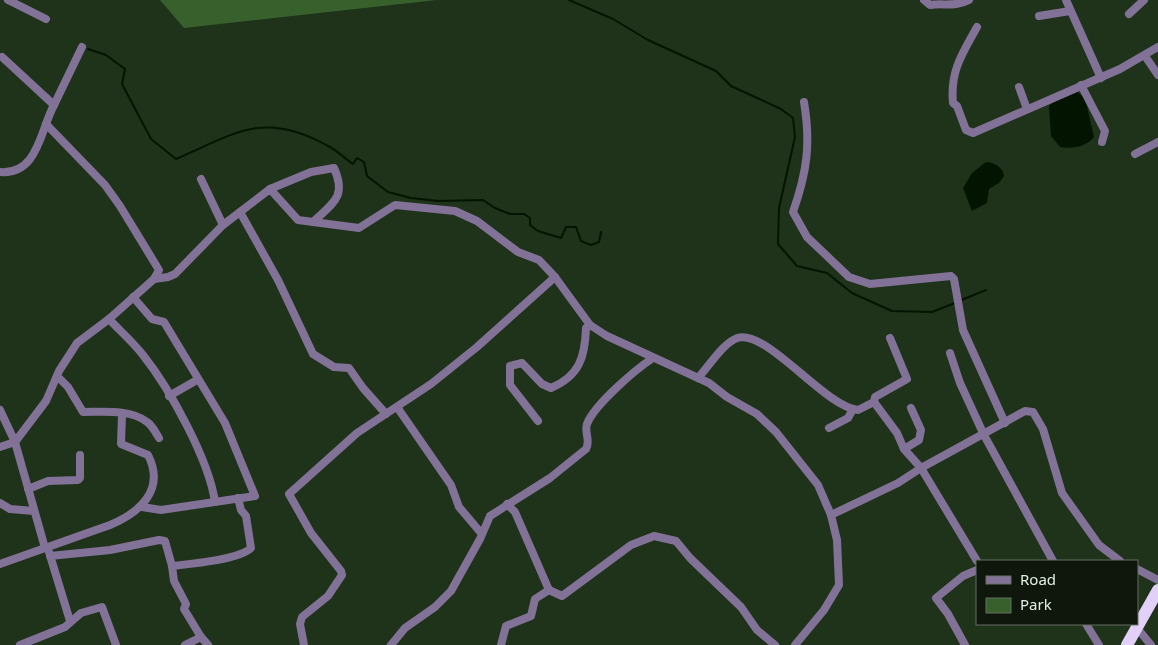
<svg xmlns="http://www.w3.org/2000/svg" width="1158" height="645" font-family="'Noto Sans',sans-serif">
  <style>
    .green { fill: #37602d }
    .water { fill: #031501 }
    .lines { fill: none; stroke-linecap: round; stroke-linejoin: round }
    .stream { stroke: #031501; stroke-width: 2 }
    .minor { stroke: #837297; stroke-width: 8 }
    .trunk { stroke: #e2d0f8; stroke-width: 12 }
  </style>
  <rect width="100%" height="100%" fill="#1f321a"/>
  <path class="green" d="M160,0H437L184,28Z"/>
  <g class="water">
    <path d="M1076,91L1085,98L1094,137C1086,147 1073,149 1060,147L1051,136L1049,106L1052,103Z"/>
    <path d="M986,162C995,163 1003,167 1004,176L999,183L989,189L987,203L972,211L963,188L972,173Z"/>
  </g>
  <g class="lines">
    <g class="stream">
      <path d="M569,0L613,19L648,40L716,71L731,86L781,109L793,118L795,137L779,208L778,244L797,266L827,273L852,293L892,311L932,312L955,303"/>
      <path d="M88,49L106,55L125,69L122,84L151,139L176,159C236,133 264,110 328,146C337,150 344,158 353,164L357,158L364,162L367,176L388,192L411,198L438,201L483,200L495,208L510,214H524L530,218V225L538,231L561,238L566,227H576L581,241L591,245L599,242L601,232"/>
      <path d="M959,301L986,290"/>
    </g>
    <g class="minor">
      <path d="M8,0L46,19"/>
      <path d="M924,0L930,5C943,3 956,7 969,0"/>
      <path d="M1066,0L1101,78"/>
      <path d="M1129,14L1144,0"/>
      <path d="M1039,16L1070,11"/>
      <path d="M977,27C962,54 950,71 953,103L957,106L966,130L973,133L1120,69L1158,47"/>
      <path d="M1145,56L1158,75"/>
      <path d="M1081,85L1105,131L1102,142"/>
      <path d="M1019,87L1027,109"/>
      <path d="M804,102C811,144 807,172 793,212L807,237L849,277L870,284L951,276L954,279L963,330L1005,423"/>
      <path d="M54,105L82,47"/>
      <path d="M46,124L105,185L120,206L159,270L154,279"/>
      <path d="M1135,154L1158,142"/>
      <path d="M0,172C38,175 40,131 54,105L2,57"/>
      <path d="M201,179L223,225"/>
      <path d="M270,189L311,172L334,168C347,197 333,203 313,222"/>
      <path d="M240,212L278,280L313,354L334,367L349,368L363,388L386,414"/>
      <path d="M133,297L152,319L164,322L225,423L255,496L161,510L142,507"/>
      <path d="M109,319C120,331 133,342 143,355C170,389 209,460 215,502"/>
      <path d="M950,353L960,383L984,435L1053,561"/>
      <path d="M57,376L68,387L83,412C103,412 131,409 147,422C152,425 156,433 159,438"/>
      <path d="M698,378C709,366 721,346 735,339C763,324 824,407 858,410L874,402L897,433L904,449L921,468L977,561"/>
      <path d="M169,396L197,380"/>
      <path d="M874,402L875,397L907,379L890,338"/>
      <path d="M397,407L451,485L459,507L481,533"/>
      <path d="M0,410L15,442L45,548"/>
      <path d="M538,421L510,385V366L522,363L542,384L551,388C579,376 585,358 586,328L590,325"/>
      <path d="M829,428L848,418L853,409"/>
      <path d="M0,447L15,442L46,401L59,371L77,343L109,319L154,279L168,277L175,274L223,225L270,189L298,220L359,228L395,205L455,211L477,221L518,252L539,260L555,277L590,325L607,336L709,383L727,397L757,414L776,432L818,485L831,515L837,540L839,585L824,610L795,645"/>
      <path d="M904,449L919,440L921,430L911,408"/>
      <path d="M28,489L48,481L78,480L80,478V455"/>
      <path d="M0,503L10,509L34,511"/>
      <path d="M831,515L898,483L921,468L1025,411L1033,412L1043,429L1062,493L1099,545L1120,561"/>
      <path d="M49,552L70,621"/>
      <path d="M50,556L110,550L159,540L165,541L172,566C190,564 239,560 251,548L246,516L241,510L238,498"/>
      <path d="M0,564L110,525C139,513 166,490 148,455L121,444L122,414"/>
      <path d="M172,566L174,581L186,604L184,609L201,637"/>
      <path d="M1137,569L1158,580"/>
      <path d="M549,590L562,596L631,545L654,536L676,541L690,558L741,607L757,630L775,645"/>
      <path d="M1086,624L1099,645"/>
      <path d="M1137,628L1151,645"/>
      <path d="M20,645L65,627L81,613L102,607L116,645"/>
      <path d="M185,645L201,637L208,645"/>
      <path d="M304,645L300,624L302,617L328,596L342,575L341,571L311,533L289,494L357,433L431,384L477,347L555,277"/>
      <path d="M391,645L405,628L435,607L451,591L480,539L490,516L550,478L586,449C591,440 584,433 587,424C594,405 636,369 653,358"/>
      <path d="M501,645L506,626L531,616L535,599L549,590L515,512L507,504"/>
      <path d="M965,645L948,614L936,598L963,576L977,570"/>
    </g>
    <path class="trunk" d="M1127,645L1158,590"/>
  </g>
  <rect x="976" y="560" width="162" height="65" fill="#0f170d" stroke="#646e62"/>
  <rect x="986" y="576" width="25" height="8" fill="#837297" stroke="#646e62"/>
  <text x="1020" y="585" font-size="15" fill="#e4f1e1">Road</text>
  <rect x="986" y="598" width="25" height="15" fill="#37602d" stroke="#646e62"/>
  <text x="1020" y="610" font-size="15" fill="#e4f1e1">Park</text>
</svg>
